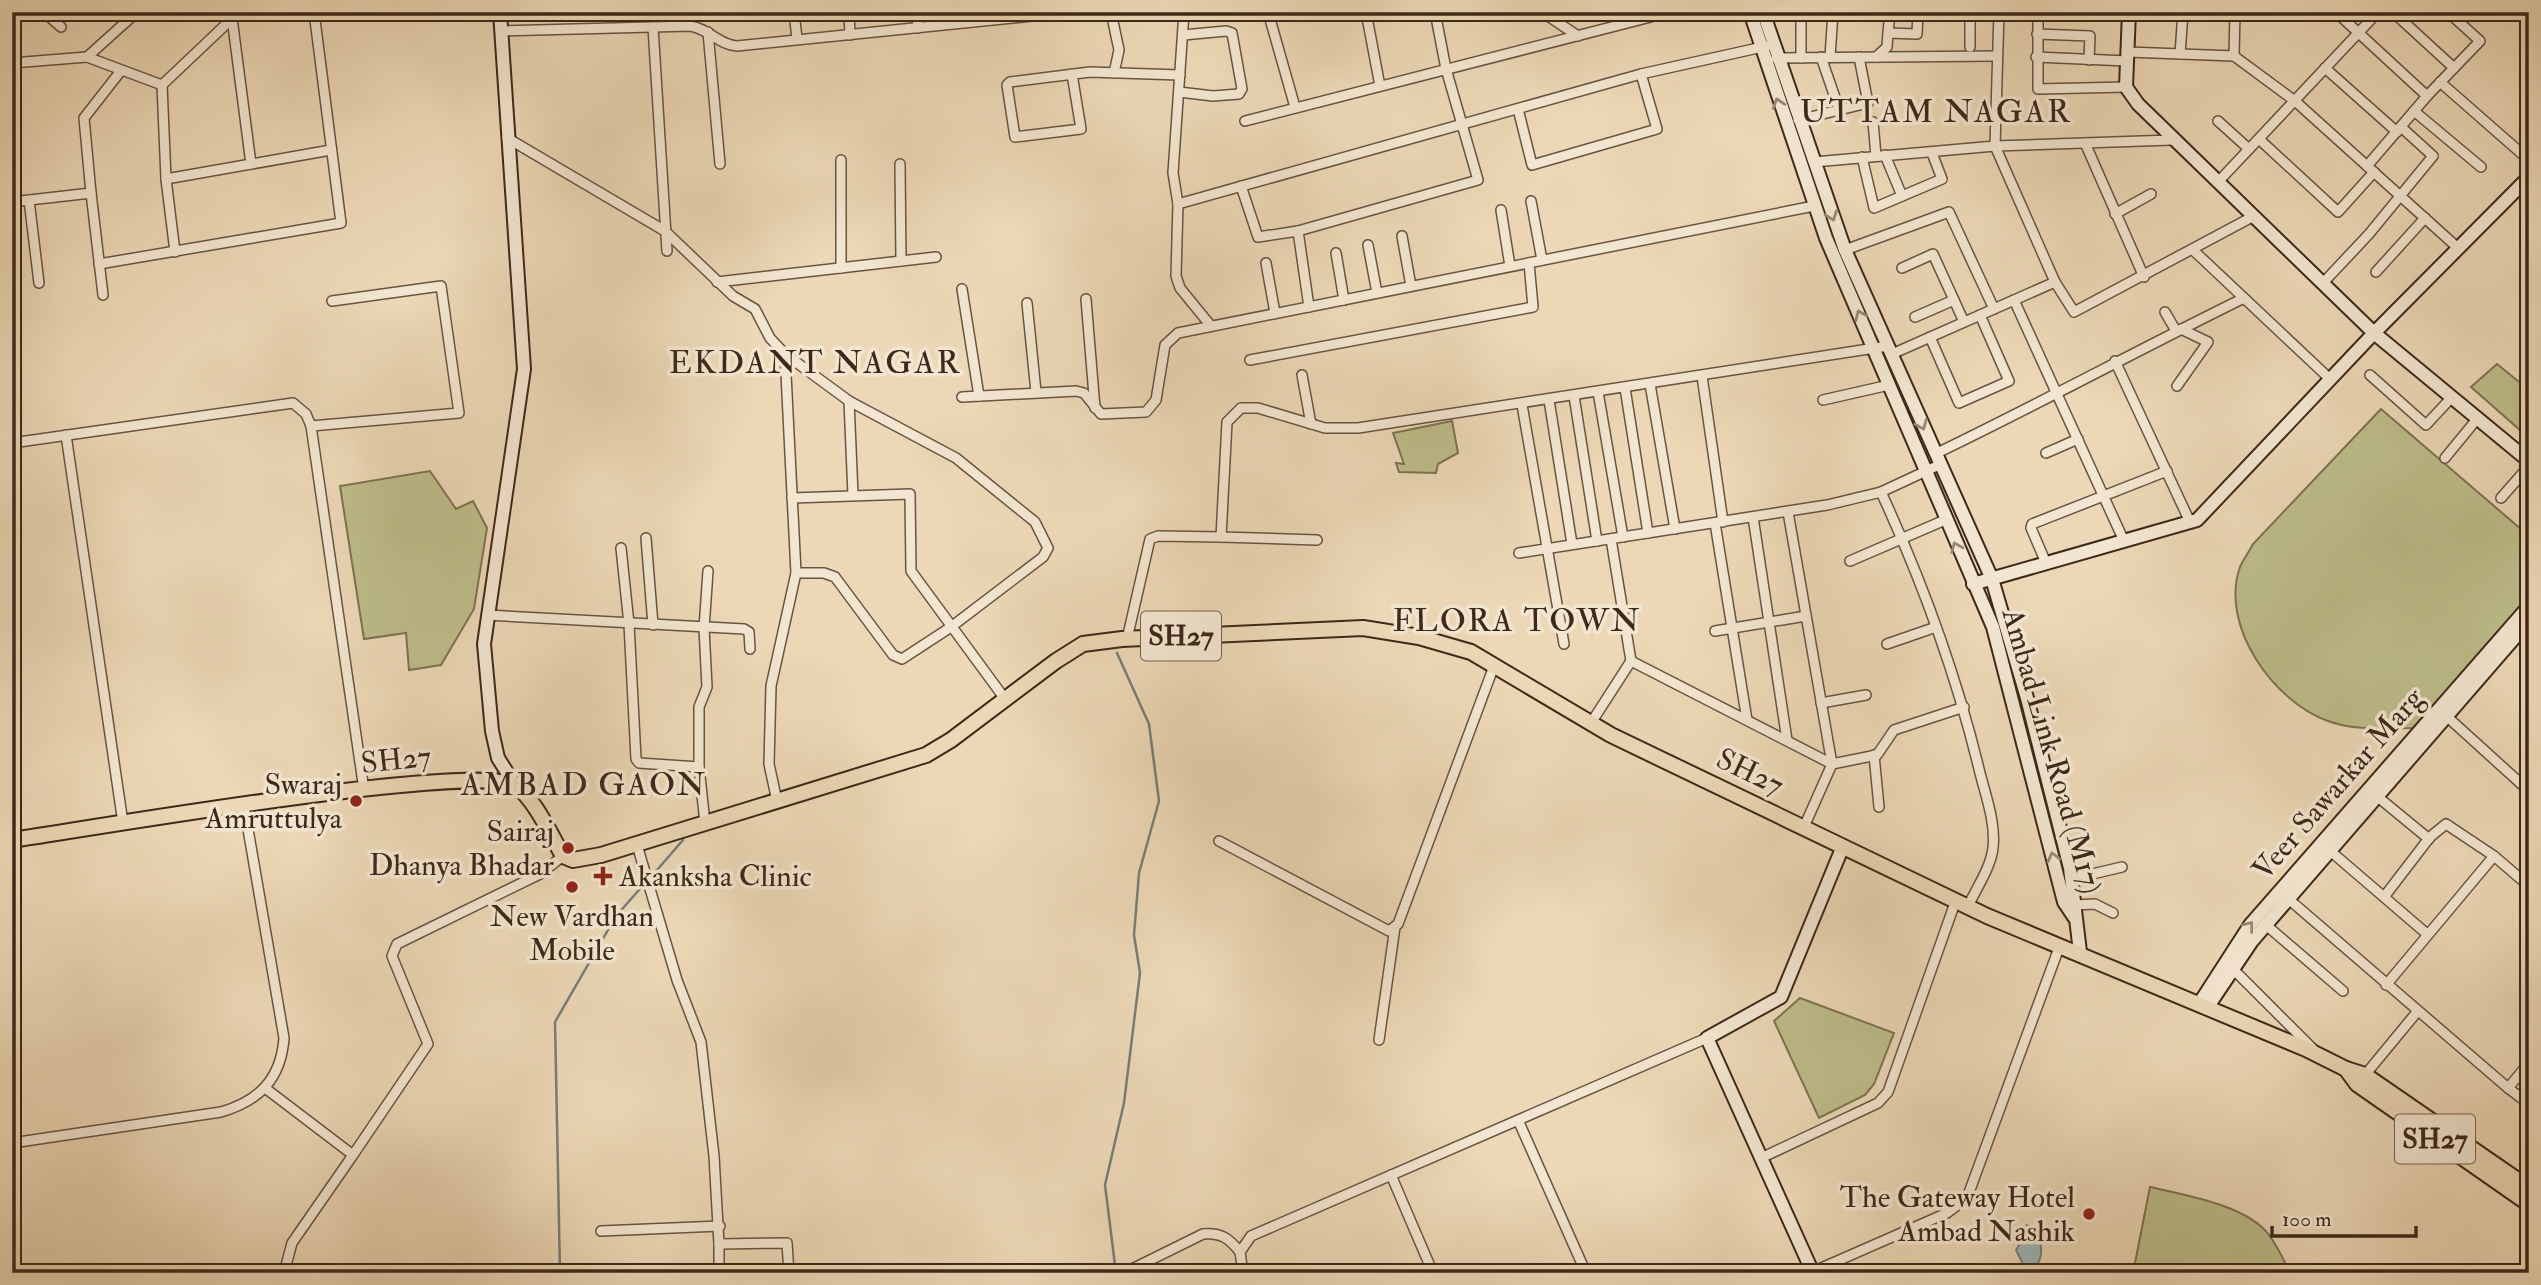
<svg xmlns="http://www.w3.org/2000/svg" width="2541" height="1285" font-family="'IM FELL Double Pica',serif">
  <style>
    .green { fill: #bdbd8a; stroke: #7d7252; stroke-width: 2 }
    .water { fill: #9db7b8; stroke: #777e79; stroke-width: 2 }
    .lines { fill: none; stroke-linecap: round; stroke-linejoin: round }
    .stream { stroke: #777e79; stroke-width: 2.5 }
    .street-casing { stroke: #695441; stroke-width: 12 }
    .secondary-casing { stroke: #3d281a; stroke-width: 16 }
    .primary-casing { stroke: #3d281a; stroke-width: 18 }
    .street { stroke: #f3e6d0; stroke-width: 9 }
    .secondary { stroke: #f3e6d0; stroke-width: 12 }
    .primary { stroke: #ecd8b6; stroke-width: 14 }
    .oneway { stroke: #988775 }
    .poi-dot { fill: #8f2418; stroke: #f3e6d0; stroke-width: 2.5 }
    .labels { text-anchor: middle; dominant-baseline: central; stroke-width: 7; stroke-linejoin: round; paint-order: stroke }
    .shield { fill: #f3e6d0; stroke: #746151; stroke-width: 2 }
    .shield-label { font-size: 28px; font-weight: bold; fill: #3d281a }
    .street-label { font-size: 30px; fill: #3d281a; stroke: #f3e6d0 }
    .poi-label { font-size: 30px; fill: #3d281a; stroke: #f3e6d0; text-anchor: end }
    .neighbourhood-label { font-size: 32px; letter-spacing: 2px; fill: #3d281a; stroke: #f3e6d0 }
  </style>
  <rect width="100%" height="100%" fill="#ecd8b6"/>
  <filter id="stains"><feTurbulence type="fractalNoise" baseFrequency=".00286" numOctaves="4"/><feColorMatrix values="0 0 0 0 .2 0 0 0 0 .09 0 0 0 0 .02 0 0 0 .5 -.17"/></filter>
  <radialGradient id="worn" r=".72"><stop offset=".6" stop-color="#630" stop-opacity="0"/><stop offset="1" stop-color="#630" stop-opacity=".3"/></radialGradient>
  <g class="green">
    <path d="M2497,364L2529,390V422L2521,431L2471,387Z"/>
    <path d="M2381,409L2529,536V598L2413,728C2384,728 2355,731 2328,721C2274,702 2219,626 2240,567C2243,560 2249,552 2253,544Z"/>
    <path d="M1452,421L1458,453L1438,464L1436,473L1399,472L1396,463L1404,464L1393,433Z"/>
    <path d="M430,471L456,509L473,501L487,528L474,609L441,665L409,670L406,633L364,639L340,486Z"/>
    <path d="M1800,998L1894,1033L1874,1084L1865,1095L1819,1118L1774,1021Z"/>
    <path d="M2150,1187C2184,1195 2247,1205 2269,1235C2277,1246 2284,1260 2290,1273H2133Z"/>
  </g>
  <path class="water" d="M2027,1225C2043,1234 2046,1257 2033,1270L2023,1264L2016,1250L2019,1245V1233Z"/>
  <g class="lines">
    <g class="stream">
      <path d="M651,877L683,840"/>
      <path d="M1115,1265L1105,1185L1124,1103L1140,973L1134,935L1139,873L1159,801L1149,724L1117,653"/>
      <path d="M560,1273L555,1022L616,916L646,882"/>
    </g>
    <g class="street-casing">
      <g id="street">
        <path d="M44,12L61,27"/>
        <path d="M794,12L797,39"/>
        <path d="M849,12L850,35"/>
        <path d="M917,12L918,28"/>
        <path d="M1111,12L1119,50L1114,73"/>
        <path d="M1184,12L1173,173L1178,204L1176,276L1180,288L1211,326"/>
        <path d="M1268,12L1295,107"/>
        <path d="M1366,12L1380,86"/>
        <path d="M1542,12L1578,36"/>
        <path d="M1970,12V47"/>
        <path d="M1999,12L1995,146L2055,282L2074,312L2254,216"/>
        <path d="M2038,12V89L2126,87"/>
        <path d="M2336,12L2427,96L2367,166"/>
        <path d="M2393,12L2454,68"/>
        <path d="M232,18L251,164"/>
        <path d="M653,27L667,251"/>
        <path d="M502,31L690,26C708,28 719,45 737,46L1071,12"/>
        <path d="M708,32L720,164"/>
        <path d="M1888,33L1890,12"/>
        <path d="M2037,34L2090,36L2089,60"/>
        <path d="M2128,52L2234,56L2235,12"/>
        <path d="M2180,54L2183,12"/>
        <path d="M2234,56L2295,101L2458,248"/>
        <path d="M87,57L162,85"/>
        <path d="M1821,57L1839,109"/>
        <path d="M1830,57L1833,12"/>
        <path d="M1876,57L1887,47L1888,33L1917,34L1918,12"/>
        <path d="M2036,57L2127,61"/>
        <path d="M1776,58L1996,56"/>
        <path d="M1801,58V12"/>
        <path d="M12,63L87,57L137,12"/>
        <path d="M2325,68L2397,132"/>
        <path d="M1072,74L1081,129L1015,137L1007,85L1010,82L1090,72L1180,75"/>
        <path d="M2440,82L2529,160"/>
        <path d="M1179,92L1213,96L1239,94L1242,89L1232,33L1226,31L1183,35"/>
        <path d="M2427,96L2480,41L2448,12"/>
        <path d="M1518,109L1532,165L1657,129L1641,74"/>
        <path d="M2414,111L2481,167"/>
        <path d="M1798,120L1868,103L1859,57"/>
        <path d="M1245,121L1670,12"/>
        <path d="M2218,121L2249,149"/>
        <path d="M1873,122L1876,156"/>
        <path d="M507,138L665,231L733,296L755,309L770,338L785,354L849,401L956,458L1035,522L1048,548L1043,557L951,627L902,659L893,655L835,577L824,573H796"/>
        <path d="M2259,139L2338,212L2374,172"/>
        <path d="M2085,143L2144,277"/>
        <path d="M1885,155L1902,196"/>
        <path d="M1862,157L1874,208L1942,179L1932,153"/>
        <path d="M1814,162L1995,146L2172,140"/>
        <path d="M900,164L901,261"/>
        <path d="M166,179L331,150"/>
        <path d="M2218,182L2378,12"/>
        <path d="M1241,186L1258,237L1298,231L1478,180L1446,69L1435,12"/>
        <path d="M91,193L103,295"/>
        <path d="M29,200L39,283"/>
        <path d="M1531,201L1542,260"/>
        <path d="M12,202L91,193L84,118L120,72"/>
        <path d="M1178,204L1641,74L1767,46"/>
        <path d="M1501,210L1510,266"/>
        <path d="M2115,214L2151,194"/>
        <path d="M1298,231L1309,307"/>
        <path d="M1402,236L1411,286"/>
        <path d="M1368,245L1377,293"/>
        <path d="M1845,250L1949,212L1994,309"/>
        <path d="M2193,250L2330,379"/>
        <path d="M175,252L166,179L162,85L239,12"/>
        <path d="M1336,253L1344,300"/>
        <path d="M1266,263L1275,313"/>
        <path d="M99,264L341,223L314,12"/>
        <path d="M841,268V160"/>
        <path d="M1902,268L1933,254L1964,322"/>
        <path d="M2376,272L2425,218"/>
        <path d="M717,282L936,257"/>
        <path d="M2323,283L2369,234L2433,156L2401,127"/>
        <path d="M962,289L979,396"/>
        <path d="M1086,299L1095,408"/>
        <path d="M2014,300L2124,541"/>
        <path d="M1027,303L1036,392"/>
        <path d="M2165,312L2176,331"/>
        <path d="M1915,317L1954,300"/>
        <path d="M1930,337L1959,403L2009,381L1980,315"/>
        <path d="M1892,354L2055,282"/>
        <path d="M1250,360L1533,307L1529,263"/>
        <path d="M2115,361L2190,522"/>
        <path d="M1302,375L1311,424"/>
        <path d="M2370,375L2426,425L2452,397"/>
        <path d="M1702,376L1723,522"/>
        <path d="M1650,384L1675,529"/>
        <path d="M2177,386L2208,342L2181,329"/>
        <path d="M1625,388L1648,533"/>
        <path d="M1598,392L1623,537"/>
        <path d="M1574,396L1597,541"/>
        <path d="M962,397L1076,391L1084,393L1101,414L1146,412L1156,400L1165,345L1178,333L1814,206"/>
        <path d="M1549,400L1572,544"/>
        <path d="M1823,400L1889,385"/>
        <path d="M849,401L853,495"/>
        <path d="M1522,405L1564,644"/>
        <path d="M311,426L459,413L441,286L332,301"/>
        <path d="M66,435L123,823"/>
        <path d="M12,443L293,403L306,414L311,426L364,790"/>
        <path d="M2046,453L2078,439"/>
        <path d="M1935,454C2039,404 2140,349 2244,298"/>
        <path d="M2521,455L2529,447"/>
        <path d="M2445,458L2477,419"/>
        <path d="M1881,492C1922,581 1956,674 1979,769C1985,794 1996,822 1993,848C1991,867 1976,889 1968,906"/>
        <path d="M792,498L910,494L911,571L1005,699"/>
        <path d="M2501,498L2529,466"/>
        <path d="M1753,517L1787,740"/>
        <path d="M1715,523L1747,720"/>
        <path d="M1221,537L1317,540"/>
        <path d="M646,538L653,625"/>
        <path d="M1611,539L1631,661"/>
        <path d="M621,548L629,624L636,759L639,763L699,767V707L707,687L704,628L708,571"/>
        <path d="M1519,553L1827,505L1881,492L1939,465"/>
        <path d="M1850,561L1945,520"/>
        <path d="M2046,563L2031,528L2032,524L2167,471"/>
        <path d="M487,615L744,629L749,632L750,649"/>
        <path d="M1715,631L1806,616"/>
        <path d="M1127,639L1150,539L1158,536L1221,537L1227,422L1241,408H1258L1325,428H1358L1888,346"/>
        <path d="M1887,644L1936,627"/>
        <path d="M1821,703L1866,695"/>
        <path d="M2443,713L2529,791"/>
        <path d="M1591,723L1631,661L1832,764L1788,512"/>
        <path d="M1874,755L1879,807"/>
        <path d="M699,767L705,823"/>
        <path d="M2373,793L2429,839"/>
        <path d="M777,801L769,764L771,686L796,573L785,354"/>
        <path d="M1804,827L1832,764L1877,755L1894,730L1964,707"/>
        <path d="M1219,841L1389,931L1398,924L1494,666"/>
        <path d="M637,845L677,980L701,1042L714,1156L719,1244L787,1243L789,1273"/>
        <path d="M2328,849L2427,934"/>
        <path d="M2071,879L2122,867"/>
        <path d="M2285,896L2508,1088L2529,1063"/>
        <path d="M2384,897L2430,837L2446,824L2494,856L2529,886"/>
        <path d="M2074,905L2095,904L2113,913"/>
        <path d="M2266,925L2343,991"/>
        <path d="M2233,969L2313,1049"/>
        <path d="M2386,985L2494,856"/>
        <path d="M1379,1040L1395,927"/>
        <path d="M2365,1075L2417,1012"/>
        <path d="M265,1088L353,1155L292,1243L284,1273"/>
        <path d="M2508,1088L2529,1104"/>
        <path d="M1518,1120L1586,1273"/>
        <path d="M12,1143L221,1112C259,1101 281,1079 284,1038L244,806"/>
        <path d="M353,1155L428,1044L392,956L397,944L540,874L563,856"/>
        <path d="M1761,1158L1878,1103L1888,1092L1956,900"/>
        <path d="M1391,1175L1433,1273"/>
        <path d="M601,1231L720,1226"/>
        <path d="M1812,1272L1947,1213L1967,1198L2060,945"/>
        <path d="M719,1273V1244"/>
        <path d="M1016,1273L1115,1269L1128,1271L1203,1234C1220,1232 1229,1238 1240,1252"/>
        <path d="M1243,1273L1240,1252L1251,1236L1707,1038"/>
      </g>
    </g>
    <g class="secondary-casing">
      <g id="secondary">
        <path d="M500,12L524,369L484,644L492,731L498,758L515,785"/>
        <path d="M1750,12L1826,238L1993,627L2064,902L2074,917"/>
        <path d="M1763,12L1845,250L1992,579L2027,698L2070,868L2080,952"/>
        <path d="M2129,12L2126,87L2138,104L2374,333L2529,461"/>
        <path d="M1973,584L2197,520L2374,333L2529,177"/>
        <path d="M2199,1004L2250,925L2529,606"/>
        <path d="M2207,1008L2252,941L2529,621"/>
        <path d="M1813,1273L1707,1038L1781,997L1843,846"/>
      </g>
    </g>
    <g class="primary-casing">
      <g id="primary">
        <path d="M12,840C82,830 477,761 516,786C534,798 552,837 563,856L573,860L601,855L926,755L951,740L1056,661L1083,644L1122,639L1363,628L1419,637L1471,652L1611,735L1987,916L2306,1049L2346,1069L2357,1084L2529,1204"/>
        <path d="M2346,1069L2365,1075L2529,1188"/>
      </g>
    </g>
    <use href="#street" class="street"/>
    <use href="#secondary" class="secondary"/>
    <use href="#primary" class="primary"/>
  </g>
  <defs><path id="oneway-chevron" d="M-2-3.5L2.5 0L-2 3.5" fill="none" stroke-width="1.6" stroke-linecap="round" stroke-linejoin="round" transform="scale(1.75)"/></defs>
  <g class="oneway">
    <use href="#oneway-chevron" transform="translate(1778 103) rotate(-109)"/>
    <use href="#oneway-chevron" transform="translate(1832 216) rotate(70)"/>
    <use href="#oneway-chevron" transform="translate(1860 315) rotate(-114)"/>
    <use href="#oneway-chevron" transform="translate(1922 425) rotate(67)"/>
    <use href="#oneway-chevron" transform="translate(1956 547) rotate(-113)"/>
    <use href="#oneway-chevron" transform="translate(2053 857) rotate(-104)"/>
    <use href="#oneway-chevron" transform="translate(2249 926) rotate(-52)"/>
  </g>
  <g class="poi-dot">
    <circle cx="356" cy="801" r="7"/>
    <circle cx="568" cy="848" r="7"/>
    <path d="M599.5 865.5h7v7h7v7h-7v7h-7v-7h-7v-7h7z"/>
    <circle cx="572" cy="887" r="7"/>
    <circle cx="2089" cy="1214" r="7"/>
  </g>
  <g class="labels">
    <g class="shield">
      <rect x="1141" y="611.5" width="80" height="49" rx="5"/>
      <rect x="2395" y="1114.5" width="80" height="49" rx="5"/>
    </g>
    <g class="shield-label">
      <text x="1181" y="636">SH27</text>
      <text x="2435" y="1139">SH27</text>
    </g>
    <g class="street-label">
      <text transform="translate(2052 751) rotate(74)">Ambad Link Road (M17)</text>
      <text transform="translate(396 760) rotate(-6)">SH27</text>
      <text transform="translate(1750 772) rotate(26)">SH27</text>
      <text transform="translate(2338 784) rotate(-49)">Veer Sawarkar Marg</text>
    </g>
    <g class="poi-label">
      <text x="342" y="784">Swaraj<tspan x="342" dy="34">Amruttulya</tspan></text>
      <text x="554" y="831">Sairaj<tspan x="554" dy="34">Dhanya Bhadar</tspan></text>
      <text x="619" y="876" text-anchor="start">Akanksha Clinic</text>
      <text x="572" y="916" text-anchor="middle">New Vardhan<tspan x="572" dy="34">Mobile</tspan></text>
      <text x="2075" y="1197">The Gateway Hotel<tspan x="2075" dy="34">Ambad Nashik</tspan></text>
    </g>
    <g class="neighbourhood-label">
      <text x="1936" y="112">UTTAM NAGAR</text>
      <text x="815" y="363">EKDANT NAGAR</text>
      <text x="1517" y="621">FLORA TOWN</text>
      <text x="584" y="785">AMBAD GAON</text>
    </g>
  </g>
  <rect width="2541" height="1285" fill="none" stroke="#ecd8b6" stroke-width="42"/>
  <rect x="14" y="14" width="2513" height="1257" fill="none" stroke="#3d281a" stroke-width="3.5"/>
  <rect x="21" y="21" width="2499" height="1243" fill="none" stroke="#3d281a" stroke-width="2"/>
  <path d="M2272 1226v10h144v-10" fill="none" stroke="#3d281a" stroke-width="3.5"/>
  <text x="2282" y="1226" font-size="21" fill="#3d281a" stroke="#f3e6d0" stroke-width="5" paint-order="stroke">100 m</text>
  <rect width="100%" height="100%" filter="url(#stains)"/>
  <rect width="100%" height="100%" fill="url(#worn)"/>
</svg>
